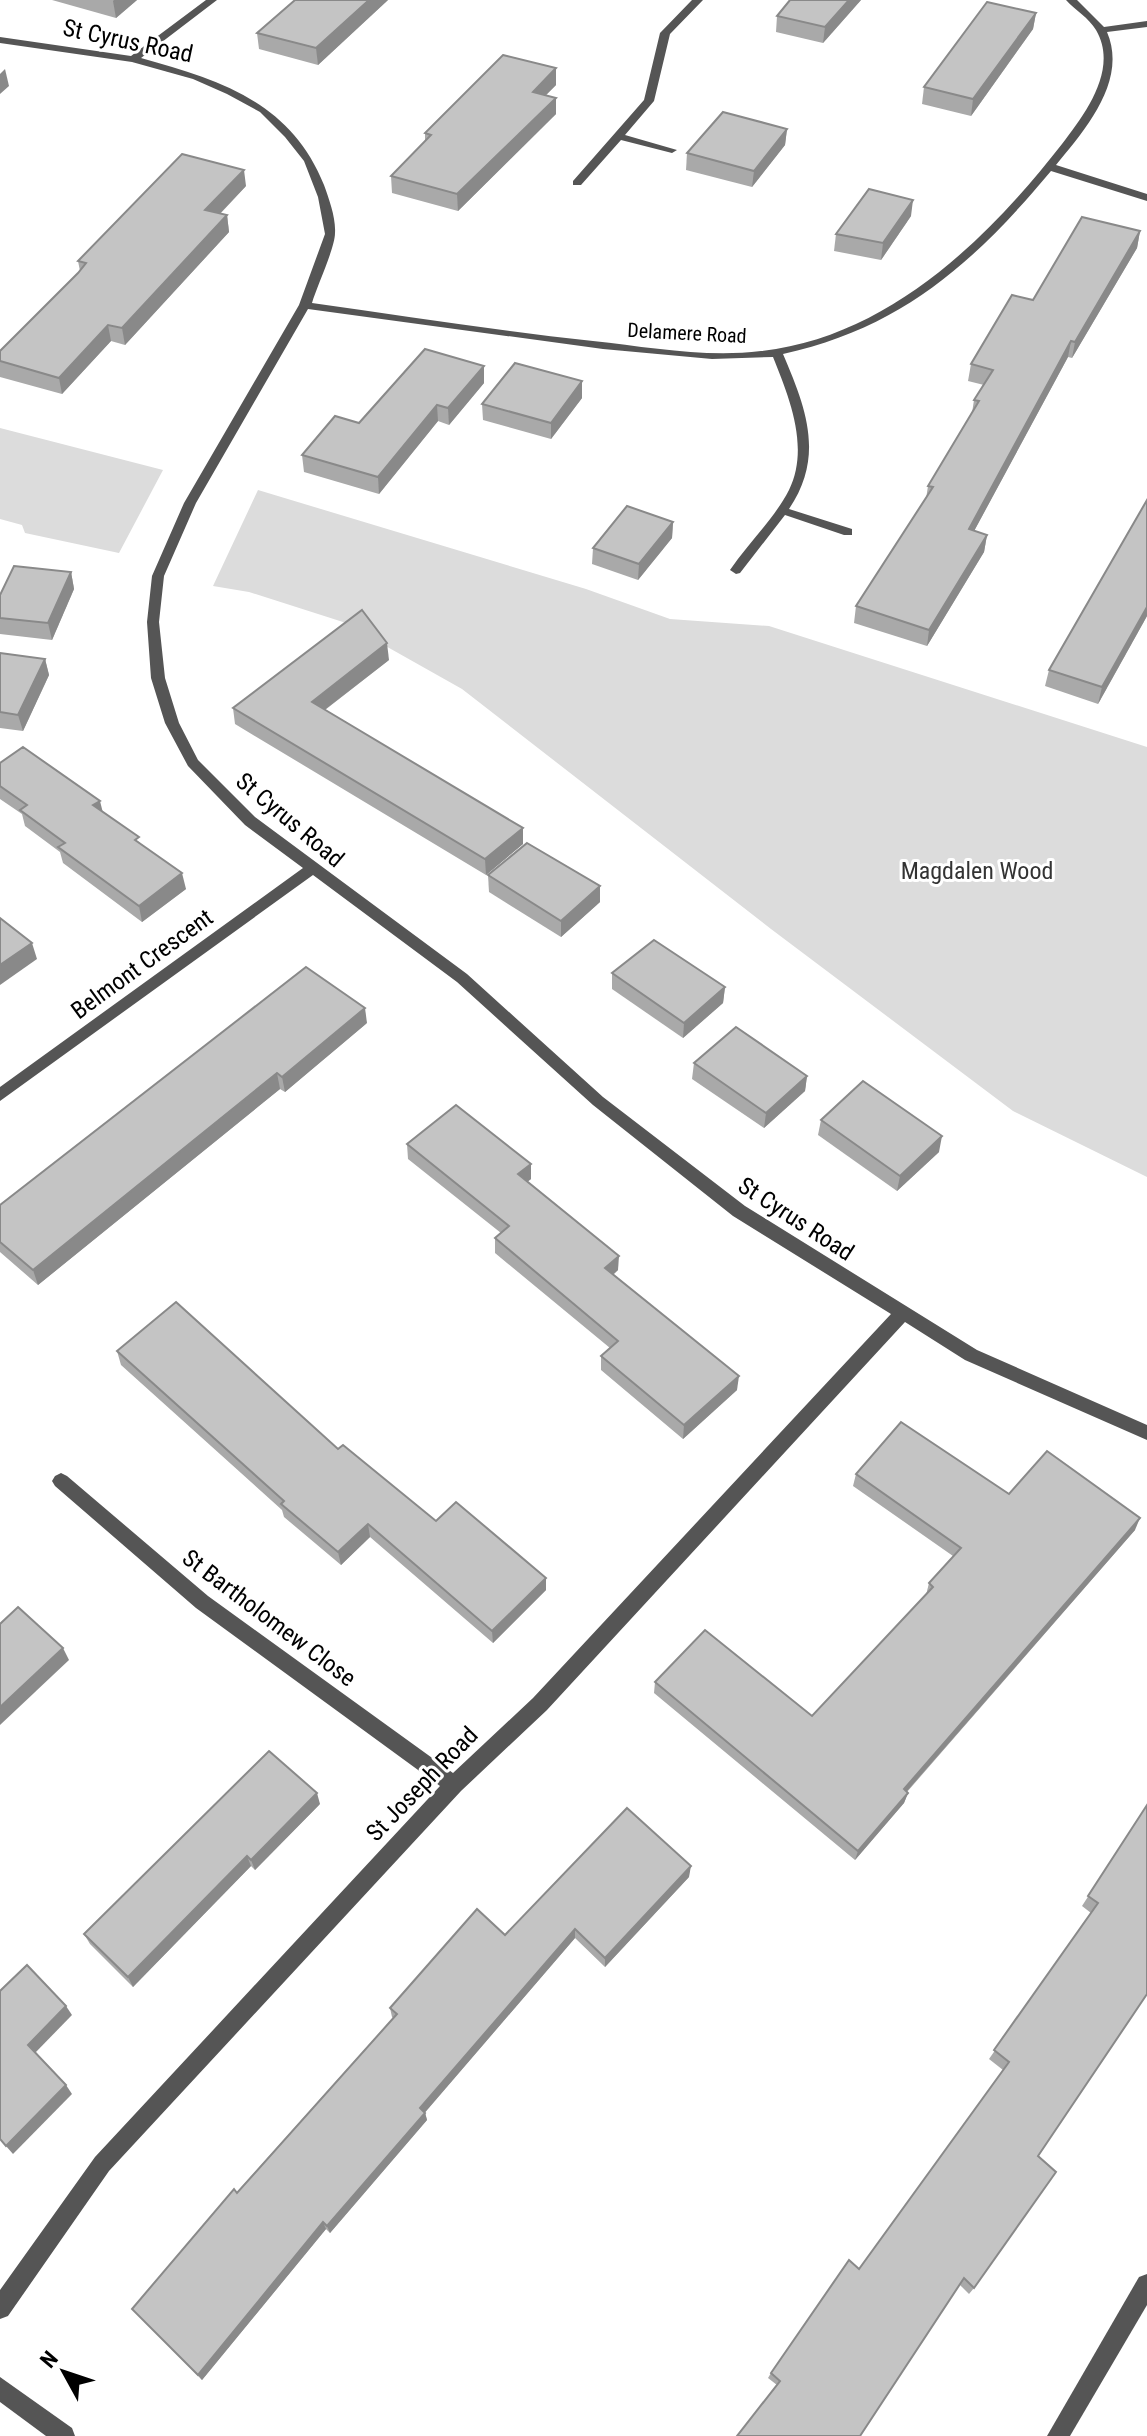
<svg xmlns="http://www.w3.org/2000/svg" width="1147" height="2436" font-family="'Roboto Condensed',sans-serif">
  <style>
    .green { fill: #dcdcdc }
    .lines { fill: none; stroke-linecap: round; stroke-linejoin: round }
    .street { fill: #555; fill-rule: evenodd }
    .wall { fill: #a9a9a9 }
    .shaded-wall { fill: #898989 }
    .building { fill: #c4c4c4; stroke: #898989; stroke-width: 2 }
    .labels { text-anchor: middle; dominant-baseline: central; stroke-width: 6; stroke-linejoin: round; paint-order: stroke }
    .far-street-label { font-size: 20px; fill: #000; stroke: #fff }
    .street-label { font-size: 24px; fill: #000; stroke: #fff }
    .park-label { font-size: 24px; fill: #333; stroke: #fff }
  </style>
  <rect width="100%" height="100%" fill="#fff"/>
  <g class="green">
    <path d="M0,428L163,470L119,553L25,533L22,525L0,519Z"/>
    <path d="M258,490L586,589L670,619L769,626L1147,747V1177L1013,1111L771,929L462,689L343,622L249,592L213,586Z"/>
  </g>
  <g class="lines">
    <g class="street">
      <path d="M206,0H217L141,58C220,80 291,102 324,185C329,199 336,218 335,233C335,248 317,286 312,303C405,316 499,331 593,341C648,347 706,358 761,351C888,337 987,240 1062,144C1085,114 1119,69 1096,30C1089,18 1075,10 1066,0H1077L1104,27L1147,21V27L1107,32C1128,81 1085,130 1056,165L1147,194V201L1051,171C975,262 902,328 783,354C806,408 825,456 789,509L852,529V535H844L785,515L740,573L736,574L730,570C749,542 774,519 789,490C810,447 789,397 773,357L712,359L603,349L308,309L196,503L164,576L159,622L165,678L179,723L198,760L255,817L467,974L603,1097L745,1206L977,1350L1147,1425V1440L965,1360L905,1322L547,1710L461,1791L109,2171L8,2316L0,2319V2290L95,2157L440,1786L196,1608L55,1486L52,1481L55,1476L61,1473L67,1476L208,1596L453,1773L533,1698L891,1314L733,1216L593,1105L457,982L313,875L0,1101V1087L303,868L245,825L188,766L165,723L151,678L147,622L152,576L184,503L299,305L325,234L318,197L304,161L285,137L260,112L227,94L193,79L132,62L0,43V37L131,56Z"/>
      <path d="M692,0H703L670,34L654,101L625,135L677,150L672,153L621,140L581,185H573V181L644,100L660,33Z"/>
      <path d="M1147,2274V2305L1070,2436H1047L1139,2277Z"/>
      <path d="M0,2377L72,2428L75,2436H46L0,2402Z"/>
    </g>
  </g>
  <g class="wall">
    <path d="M52,0H137L116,18Z"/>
    <path d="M295,0H388L318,65L259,49L257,33Z"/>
    <path d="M790,0H861L823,43L776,32L777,16Z"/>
    <path d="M1036,13L1033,29L971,116L922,104L924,87Z"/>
    <path d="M556,68V85L546,95L556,98V114L458,211L392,193L391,176L425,142V133Z"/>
    <path d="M787,129L785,145L752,187L686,170L687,153Z"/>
    <path d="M246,186L220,214L227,215L229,232L125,345L111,341L62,394L0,377V351L80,271L78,261Z"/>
    <path d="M911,216L881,260L834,251L836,234Z"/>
    <path d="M1140,231L1137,248L1072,358L1068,357L974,531L987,535L984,552L927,646L854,623L856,606L926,499L928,486L972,413L974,400L984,385L968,381L971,364L1033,300Z"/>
    <path d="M484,366V383L449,425L438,421L379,494L304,472L302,455L359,423Z"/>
    <path d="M582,381V398L551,439L483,420L482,404Z"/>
    <path d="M1147,500V616L1098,704L1045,686L1049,670Z"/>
    <path d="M673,522L672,538L638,580L592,564L593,548Z"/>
    <path d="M71,572L74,589L52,640L0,634V595Z"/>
    <path d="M0,653L45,659L49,675L23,731L0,728Z"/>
    <path d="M389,660L325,710L523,828V844L486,875L235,724L233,708Z"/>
    <path d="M0,763L102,812L140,843L186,889L142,922L63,863L60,852L25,826L22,814L0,799Z"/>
    <path d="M488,875L600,886V902L561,937L489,892Z"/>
    <path d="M612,973L725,987L723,1003L683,1038L612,989Z"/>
    <path d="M367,1023L285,1092L280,1089L38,1285L0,1252V1205Z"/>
    <path d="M694,1063L807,1076L805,1091L764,1128L692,1079Z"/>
    <path d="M821,1120L939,1152L897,1191L818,1135Z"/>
    <path d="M407,1144L531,1164V1179L527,1182L618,1270L613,1275L737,1390L683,1439L601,1370V1356L610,1348L495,1253V1238L501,1233L408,1159Z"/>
    <path d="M117,1351L338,1449L436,1521L546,1590L493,1643L370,1537L341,1565L284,1517L282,1510L121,1365Z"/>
    <path d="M856,1474L1009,1494L1135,1530L907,1792L908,1793L904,1803L855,1860L654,1693L655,1682L812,1716L926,1595L929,1583L953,1556L853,1486Z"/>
    <path d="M320,1804L255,1870L251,1866L133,1987L90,1944L84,1934Z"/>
    <path d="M1147,1805L1038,2156L974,2288L969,2294L960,2285L777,2385L768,2378L771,2373L859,2269L1003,2070L989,2059L1091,1913L1082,1906Z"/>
    <path d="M689,1877L605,1967L575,1938L425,2112L427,2120L330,2233L326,2229L202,2380L132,2309L393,2018L392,2017L390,2008L505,1935Z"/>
  </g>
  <g class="shaded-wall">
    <path d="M114,0H137L116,18L113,1Z"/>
    <path d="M369,0H388L318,65L316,48Z"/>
    <path d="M849,0H861L823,43L825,27Z"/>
    <path d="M1036,13L1033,29L971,116L973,99Z"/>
    <path d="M556,68V85L533,108V92Z"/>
    <path d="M5,69L9,86L0,94V74Z"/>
    <path d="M556,98V114L458,211L457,194Z"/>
    <path d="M787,129L785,145L752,187L754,171Z"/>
    <path d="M244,170L246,186L208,226L205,210Z"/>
    <path d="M913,200L911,216L881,260L883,243Z"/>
    <path d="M227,215L229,232L125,345L122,328Z"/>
    <path d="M1140,231L1137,248L1072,358L1075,342Z"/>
    <path d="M108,325L111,341L62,394L59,378Z"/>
    <path d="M1071,341L1068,357L966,546L969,529Z"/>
    <path d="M484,366V383L449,425L448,408Z"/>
    <path d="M582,381V398L551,439V423Z"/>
    <path d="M437,405L438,421L379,494L378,477Z"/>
    <path d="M673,522L672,538L638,580L639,564Z"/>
    <path d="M987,535L984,552L927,646L929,630Z"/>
    <path d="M71,572L74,589L52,640L48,623Z"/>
    <path d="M1147,607V616L1098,704L1102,687Z"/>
    <path d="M387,643L389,660L314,718L312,702Z"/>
    <path d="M45,659L49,675L23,731L18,715Z"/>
    <path d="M100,801L104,817L93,805Z"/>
    <path d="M523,828V844L486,875L485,859Z"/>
    <path d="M182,873L186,889L142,922L139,906Z"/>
    <path d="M600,886V902L561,937V921Z"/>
    <path d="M32,943L37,959L0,985V965Z"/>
    <path d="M725,987L723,1003L683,1038L684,1023Z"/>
    <path d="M365,1008L367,1023L285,1092L282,1077Z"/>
    <path d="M277,1073L280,1089L38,1285L33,1270Z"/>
    <path d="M807,1076L805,1091L764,1128L766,1113Z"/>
    <path d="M942,1136L939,1152L897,1191L900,1176Z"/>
    <path d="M531,1164V1179L518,1189V1174Z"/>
    <path d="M619,1256L618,1270L604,1282L605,1268Z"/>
    <path d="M739,1376L737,1390L683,1439L684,1425Z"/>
    <path d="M1140,1518L1135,1530L900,1799L904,1789Z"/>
    <path d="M368,1524L370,1537L341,1565L338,1552Z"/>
    <path d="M546,1578V1590L493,1643L492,1631Z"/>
    <path d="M63,1648L69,1660L0,1725V1707Z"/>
    <path d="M317,1793L320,1804L255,1870L251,1860Z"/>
    <path d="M908,1793L904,1803L855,1860L858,1851Z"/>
    <path d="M247,1856L251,1866L133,1987L128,1977Z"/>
    <path d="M691,1866L689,1877L605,1967V1958Z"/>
    <path d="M575,1929V1938L422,2116L420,2108Z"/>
    <path d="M66,2006L72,2015L35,2053L28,2045Z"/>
    <path d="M66,2085L72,2094L13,2154L6,2146Z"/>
    <path d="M425,2113L427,2120L330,2233L327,2226Z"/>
    <path d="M323,2222L326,2229L202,2380L198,2375Z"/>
  </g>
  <g class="building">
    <path d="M295,0H369L316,48L257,33Z"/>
    <path d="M790,0H849L825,27L777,16Z"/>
    <path d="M987,2L1036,13L973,99L924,87Z"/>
    <path d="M503,55L556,68L533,92L556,98L457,194L391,176L431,135L425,133Z"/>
    <path d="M723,112L787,129L754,171L687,153Z"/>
    <path d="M182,154L244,170L205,210L227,215L122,328L108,325L59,378L0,361V351L78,273L86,263L78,261Z"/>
    <path d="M869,189L913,200L883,243L836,234Z"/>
    <path d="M1082,217L1140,231L1075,342L1071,341L969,529L987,535L929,630L856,606L933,487L928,486L979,401L974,400L993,370L971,364L1012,295L1033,300Z"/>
    <path d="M425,349L484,366L448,408L437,405L378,477L302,455L335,416L359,423Z"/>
    <path d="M515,363L582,381L551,423L482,404Z"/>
    <path d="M1147,500V607L1102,687L1049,670Z"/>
    <path d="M627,506L673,522L639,564L593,548Z"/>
    <path d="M14,566L71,572L48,623L0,618V595Z"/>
    <path d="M362,610L387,643L312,702L523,828L485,859L233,708Z"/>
    <path d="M0,653L45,659L18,715L0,712Z"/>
    <path d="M23,747L100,801L93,805L139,837L135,840L182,873L139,906L58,847L65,843L20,810L27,805L0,786V763Z"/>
    <path d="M527,843L600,886L561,921L488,875Z"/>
    <path d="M0,918L32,943L0,965Z"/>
    <path d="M654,940L725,987L684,1023L612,973Z"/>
    <path d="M306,967L365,1008L282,1077L277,1073L33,1270L0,1242V1205Z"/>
    <path d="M736,1027L807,1076L766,1113L694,1063Z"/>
    <path d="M863,1081L942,1136L900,1176L821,1120Z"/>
    <path d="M456,1105L531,1164L518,1174L619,1256L605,1268L739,1376L684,1425L601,1356L618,1341L495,1238L509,1226L407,1144Z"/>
    <path d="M176,1302L338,1449L343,1445L436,1521L456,1502L546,1578L492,1631L368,1524L338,1552L281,1504L284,1501L117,1351Z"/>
    <path d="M901,1422L1009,1494L1047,1451L1140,1518L904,1789L908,1793L858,1851L655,1682L705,1630L812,1716L933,1587L929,1583L961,1548L856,1474Z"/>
    <path d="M18,1607L63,1648L0,1707V1624Z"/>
    <path d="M269,1751L317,1793L251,1860L247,1856L128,1977L84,1934Z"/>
    <path d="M1147,1805V1994L1038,2156L1056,2172L974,2288L964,2278L860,2436H737L780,2381L771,2373L849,2260L859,2269L1009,2062L994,2050L1098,1903L1088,1896Z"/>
    <path d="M627,1808L691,1866L605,1958L575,1929L420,2108L425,2113L327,2226L323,2222L198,2375L132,2309L234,2189L237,2193L397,2014L390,2008L477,1909L505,1935Z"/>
    <path d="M27,1965L66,2006L28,2045L66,2085L6,2146L0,2139V1991Z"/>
  </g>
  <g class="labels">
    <g class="far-street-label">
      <text transform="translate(687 333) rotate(3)">Delamere Road</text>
    </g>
    <g class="street-label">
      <text transform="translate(128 41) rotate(12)">St Cyrus Road</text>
      <text transform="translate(290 820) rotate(40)">St Cyrus Road</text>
      <text transform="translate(142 964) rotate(-36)">Belmont Crescent</text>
      <text transform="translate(796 1219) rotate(33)">St Cyrus Road</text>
      <text transform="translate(269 1618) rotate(37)">St Bartholomew Close</text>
      <text transform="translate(422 1784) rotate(-46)">St Joseph Road</text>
    </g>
    <g class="park-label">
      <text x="977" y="871">Magdalen Wood</text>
    </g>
  </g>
  <g transform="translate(64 2372) rotate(310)" stroke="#ffffff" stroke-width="6" paint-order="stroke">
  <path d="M0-6L14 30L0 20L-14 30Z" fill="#000000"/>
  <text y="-12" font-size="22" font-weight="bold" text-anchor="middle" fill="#000000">N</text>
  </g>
</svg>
